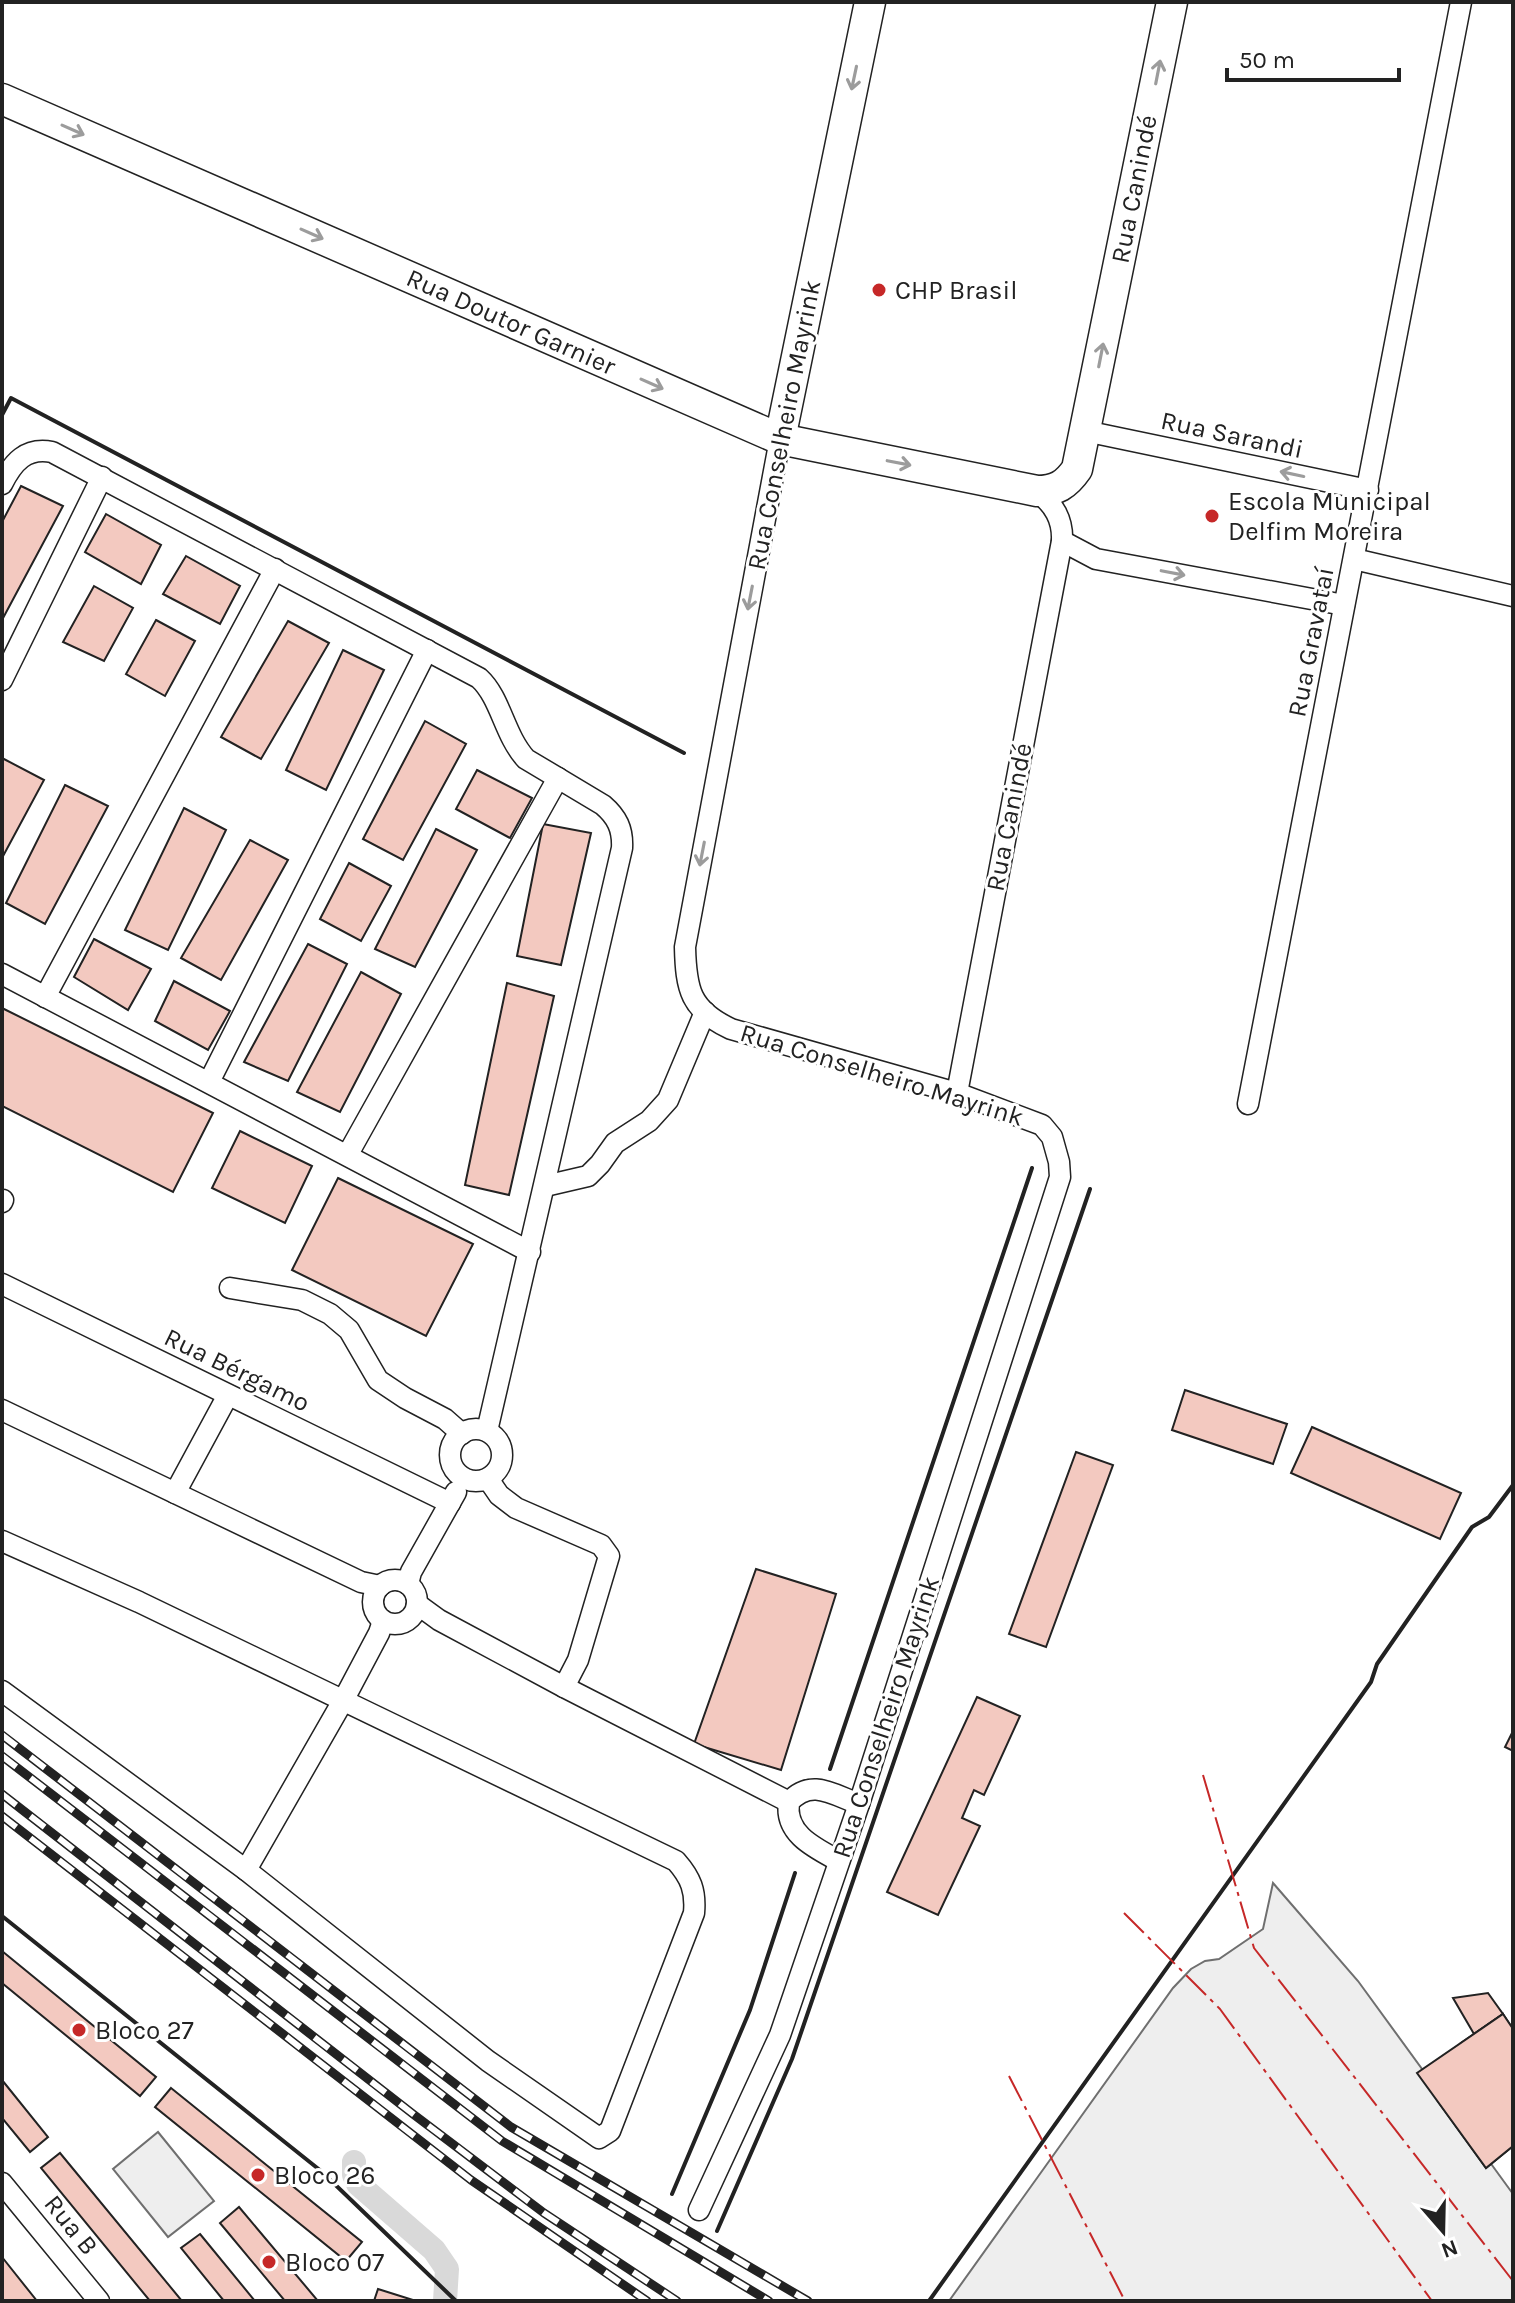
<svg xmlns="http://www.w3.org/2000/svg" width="1515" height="2303" font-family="Karla,sans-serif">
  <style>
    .green { fill: #eee; stroke: #6f6f6f; stroke-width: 2 }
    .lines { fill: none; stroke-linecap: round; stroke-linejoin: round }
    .canal { stroke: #d9d9d9; stroke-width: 24 }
    .building { fill: #f3c9c0; stroke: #222; stroke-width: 2 }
    .street-casing { stroke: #222; stroke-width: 23 }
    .secondary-casing { stroke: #222; stroke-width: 33 }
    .street { stroke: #fff; stroke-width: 20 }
    .secondary { stroke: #fff; stroke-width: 30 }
    .rail-casing { stroke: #222; stroke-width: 9 }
    .rail { stroke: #fff; stroke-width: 6; stroke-dasharray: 18; stroke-linecap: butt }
    .wall { stroke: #222; stroke-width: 4 }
    .power { stroke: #c62828; stroke-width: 2; stroke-dasharray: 28 6 4 6; stroke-linecap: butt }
    .oneway { stroke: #9c9c9c }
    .poi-dot { fill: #c62828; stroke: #fff; stroke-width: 3 }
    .labels { text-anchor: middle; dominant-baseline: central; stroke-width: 6; stroke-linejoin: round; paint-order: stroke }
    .street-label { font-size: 26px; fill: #222; stroke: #fff }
    .poi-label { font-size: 26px; fill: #222; stroke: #fff; text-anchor: start }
  </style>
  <rect width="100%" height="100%" fill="#fff"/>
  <g class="green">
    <path d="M1273,1883L1358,1981L1513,2194V2301H949L1173,1988L1191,1969L1205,1961L1219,1959L1263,1929Z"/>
    <path d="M158,2132L214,2201L168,2237L113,2169Z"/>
  </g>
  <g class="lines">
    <path class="canal" d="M354,2162V2175L358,2184L434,2250L447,2269L445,2301"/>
  </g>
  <g class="building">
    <path d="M21,486L63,506L2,620V522Z"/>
    <path d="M106,514L161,545L141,584L85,552Z"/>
    <path d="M186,556L240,586L220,624L163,594Z"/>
    <path d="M94,586L133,608L104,661L63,642Z"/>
    <path d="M156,620L195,641L165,696L126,674Z"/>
    <path d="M288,621L329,643L261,759L221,737Z"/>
    <path d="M343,650L384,670L326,790L286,770Z"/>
    <path d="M425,721L466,744L403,860L363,839Z"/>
    <path d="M2,758L44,780L2,858Z"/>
    <path d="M477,770L532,798L510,838L456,809Z"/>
    <path d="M65,785L108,806L45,924L6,903Z"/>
    <path d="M184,808L226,830L168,950L125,930Z"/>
    <path d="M543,824L591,833L561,965L517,956Z"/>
    <path d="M436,829L477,850L415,967L375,949Z"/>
    <path d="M250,840L288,860L221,980L181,958Z"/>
    <path d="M349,863L391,886L361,941L320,919Z"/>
    <path d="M94,939L151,969L128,1010L74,977Z"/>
    <path d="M308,944L347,964L288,1081L244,1062Z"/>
    <path d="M361,972L401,994L340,1112L297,1092Z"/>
    <path d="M174,981L230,1011L208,1050L155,1021Z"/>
    <path d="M507,983L554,996L509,1195L465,1185Z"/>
    <path d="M2,1008L213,1113L173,1192L2,1106Z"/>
    <path d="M240,1131L312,1166L285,1223L212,1188Z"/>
    <path d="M338,1178L473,1244L426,1336L292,1270Z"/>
    <path d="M1185,1390L1287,1424L1273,1464L1172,1430Z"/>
    <path d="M1312,1427L1461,1493L1440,1539L1291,1473Z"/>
    <path d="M1076,1452L1113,1465L1046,1647L1009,1634Z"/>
    <path d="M756,1569L836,1594L781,1770L694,1744Z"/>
    <path d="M977,1697L1020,1716L984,1795L974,1790L962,1818L980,1826L938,1915L887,1892Z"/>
    <path d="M1513,1731V1751L1505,1747Z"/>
    <path d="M2,1951L156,2077L140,2096L2,1983Z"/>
    <path d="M1488,1993L1503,2014L1474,2034L1453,1998Z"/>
    <path d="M1503,2014L1513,2029V2146L1486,2168L1437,2100L1479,2071L1461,2043Z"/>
    <path d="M1503,2014L1513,2029V2146L1486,2168L1417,2073Z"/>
    <path d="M2,2080L48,2137L30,2152L2,2118Z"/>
    <path d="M171,2088L362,2242L346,2261L155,2107Z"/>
    <path d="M60,2153L182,2301H150L41,2168Z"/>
    <path d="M239,2207L318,2301H285L220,2223Z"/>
    <path d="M200,2234L255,2301H224L181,2248Z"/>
    <path d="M2,2257L37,2301H2Z"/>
    <path d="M378,2289L413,2300V2301H374Z"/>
  </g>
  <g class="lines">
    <g class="street-casing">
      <g id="street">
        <path d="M1085,431L1368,490"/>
        <path d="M2,484C13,462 26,447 52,452L479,678C501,698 504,735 526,759L603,805C617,817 623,829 622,848L487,1431"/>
        <path d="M1062,541L1096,559L1344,605"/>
        <path d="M1354,559L1513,596"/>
        <path d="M2,680L102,477"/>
        <path d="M2,974L530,1252"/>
        <path d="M45,997L275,569"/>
        <path d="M209,1082L427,650"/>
        <path d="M957,1093L1062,541C1063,519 1054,505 1037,491"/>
        <path d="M1248,1104L1461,2"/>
        <path d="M348,1154L558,778"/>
        <path d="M545,1186L588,1176L600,1164L615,1143L649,1121L668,1100L705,1012"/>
        <path d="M2,1202L3,1200"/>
        <path d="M2,1284L450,1503"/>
        <path d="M230,1288L302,1300L330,1314L349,1330L378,1380L405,1398L445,1419L462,1434"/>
        <path d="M2,1410L361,1582L380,1586"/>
        <circle cx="476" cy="1455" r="26"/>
        <path d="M488,1479L499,1495L516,1508L601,1545L609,1556L578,1660L564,1687"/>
        <path d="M175,1493L228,1395"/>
        <path d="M2,1541L139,1602L676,1861C691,1878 696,1891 694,1913L610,2131L599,2138L488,2061L246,1870L2,1691"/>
        <circle cx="395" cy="1602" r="22"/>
        <path d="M408,1584L411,1572L456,1492"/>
        <path d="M417,1604L439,1620L564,1687L789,1802"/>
        <path d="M839,1861C815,1848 784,1834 789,1802C811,1778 832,1794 859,1804"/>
        <path d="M246,1870L344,1699L379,1633L383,1621"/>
        <path d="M2,2183L99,2301"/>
        <path d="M699,2210L780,2035L859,1804L1060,1177L1059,1162L1052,1137L1042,1125L957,1093L731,1029C690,1010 686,989 685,947L780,439"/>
      </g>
    </g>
    <g class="secondary-casing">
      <g id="secondary">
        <path d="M2,99L780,439L1037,491C1056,491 1066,485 1077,469L1172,2"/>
        <path d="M780,439L870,2"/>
      </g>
    </g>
    <use href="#street" class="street"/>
    <use href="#secondary" class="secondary"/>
    <g class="rail-casing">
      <g id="rail">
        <path d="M2,1735L511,2127L808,2301"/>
        <path d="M2,1756L502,2141L769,2301"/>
        <path d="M2,1794L413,2114L544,2213L677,2301"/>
        <path d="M2,1816L471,2180L647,2301"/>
      </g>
    </g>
    <use href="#rail" class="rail"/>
    <g class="wall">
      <path d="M2,415L11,398L684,753"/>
      <path d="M830,1769L1032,1168"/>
      <path d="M2,1916L321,2171L456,2301"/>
      <path d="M672,2194L750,2010L795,1873"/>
      <path d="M717,2231L792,2059L1090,1189"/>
      <path d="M929,2301L1371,1682L1377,1664L1472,1527L1489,1517L1513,1485"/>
    </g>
    <g class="power">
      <path d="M1203,1775L1254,1948L1513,2281"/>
      <path d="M1124,1913L1220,2009L1432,2301"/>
      <path d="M1009,2076L1125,2301"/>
    </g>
  </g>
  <defs><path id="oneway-shaft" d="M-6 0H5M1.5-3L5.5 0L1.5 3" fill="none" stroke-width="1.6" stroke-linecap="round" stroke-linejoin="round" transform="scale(2)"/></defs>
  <g class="oneway">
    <use href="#oneway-shaft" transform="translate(1158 72) rotate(-79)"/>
    <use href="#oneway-shaft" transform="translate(854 78) rotate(102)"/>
    <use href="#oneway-shaft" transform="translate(73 130) rotate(24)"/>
    <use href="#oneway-shaft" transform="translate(312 234) rotate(24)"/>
    <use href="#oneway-shaft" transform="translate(1101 355) rotate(-79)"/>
    <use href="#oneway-shaft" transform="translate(652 384) rotate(24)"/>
    <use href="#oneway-shaft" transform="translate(899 463) rotate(11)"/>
    <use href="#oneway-shaft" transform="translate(1292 474) rotate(-168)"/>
    <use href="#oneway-shaft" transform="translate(1173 573) rotate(11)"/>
    <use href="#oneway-shaft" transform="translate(750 598) rotate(101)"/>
    <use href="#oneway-shaft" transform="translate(702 854) rotate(101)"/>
  </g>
  <g class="poi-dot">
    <circle cx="879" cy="290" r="8"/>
    <circle cx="1212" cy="516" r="8"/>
    <circle cx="79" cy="2030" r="8"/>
    <circle cx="258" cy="2175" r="8"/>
    <circle cx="269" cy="2262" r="8"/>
  </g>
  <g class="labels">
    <g class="street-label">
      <text transform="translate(1134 189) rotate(-79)">Rua Canindé</text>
      <text transform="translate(511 322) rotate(24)">Rua Doutor Garnier</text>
      <text transform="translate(784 425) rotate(-79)">Rua Conselheiro Mayrink</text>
      <text transform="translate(1232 435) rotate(12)">Rua Sarandi</text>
      <text transform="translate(1311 642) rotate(-79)">Rua Gravataí</text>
      <text transform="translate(1009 817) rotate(-79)">Rua Canindé</text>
      <text transform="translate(882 1075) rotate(17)">Rua Conselheiro Mayrink</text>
      <text transform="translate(237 1370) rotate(26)">Rua Bérgamo</text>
      <text transform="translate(886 1717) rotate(-72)">Rua Conselheiro Mayrink</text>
      <text transform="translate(71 2225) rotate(51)">Rua B</text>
    </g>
    <g class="poi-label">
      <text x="895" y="290">CHP Brasil</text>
      <text x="1228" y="501">Escola Municipal<tspan x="1228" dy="30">Delfim Moreira</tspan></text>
      <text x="95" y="2030">Bloco 27</text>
      <text x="274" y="2175">Bloco 26</text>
      <text x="285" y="2262">Bloco 07</text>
    </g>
  </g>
  <rect width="1515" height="2303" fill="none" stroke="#222222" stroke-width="8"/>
  <g transform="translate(1443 2231) rotate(160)" stroke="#ffffff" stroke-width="6" paint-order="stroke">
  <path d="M0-6L14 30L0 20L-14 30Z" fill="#222222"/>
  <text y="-12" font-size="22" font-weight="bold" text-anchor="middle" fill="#222222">N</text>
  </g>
  <path d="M1227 68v12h172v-12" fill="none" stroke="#222222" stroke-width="4"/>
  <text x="1239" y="68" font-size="24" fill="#222222" stroke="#ffffff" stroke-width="6" paint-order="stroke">50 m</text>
</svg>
